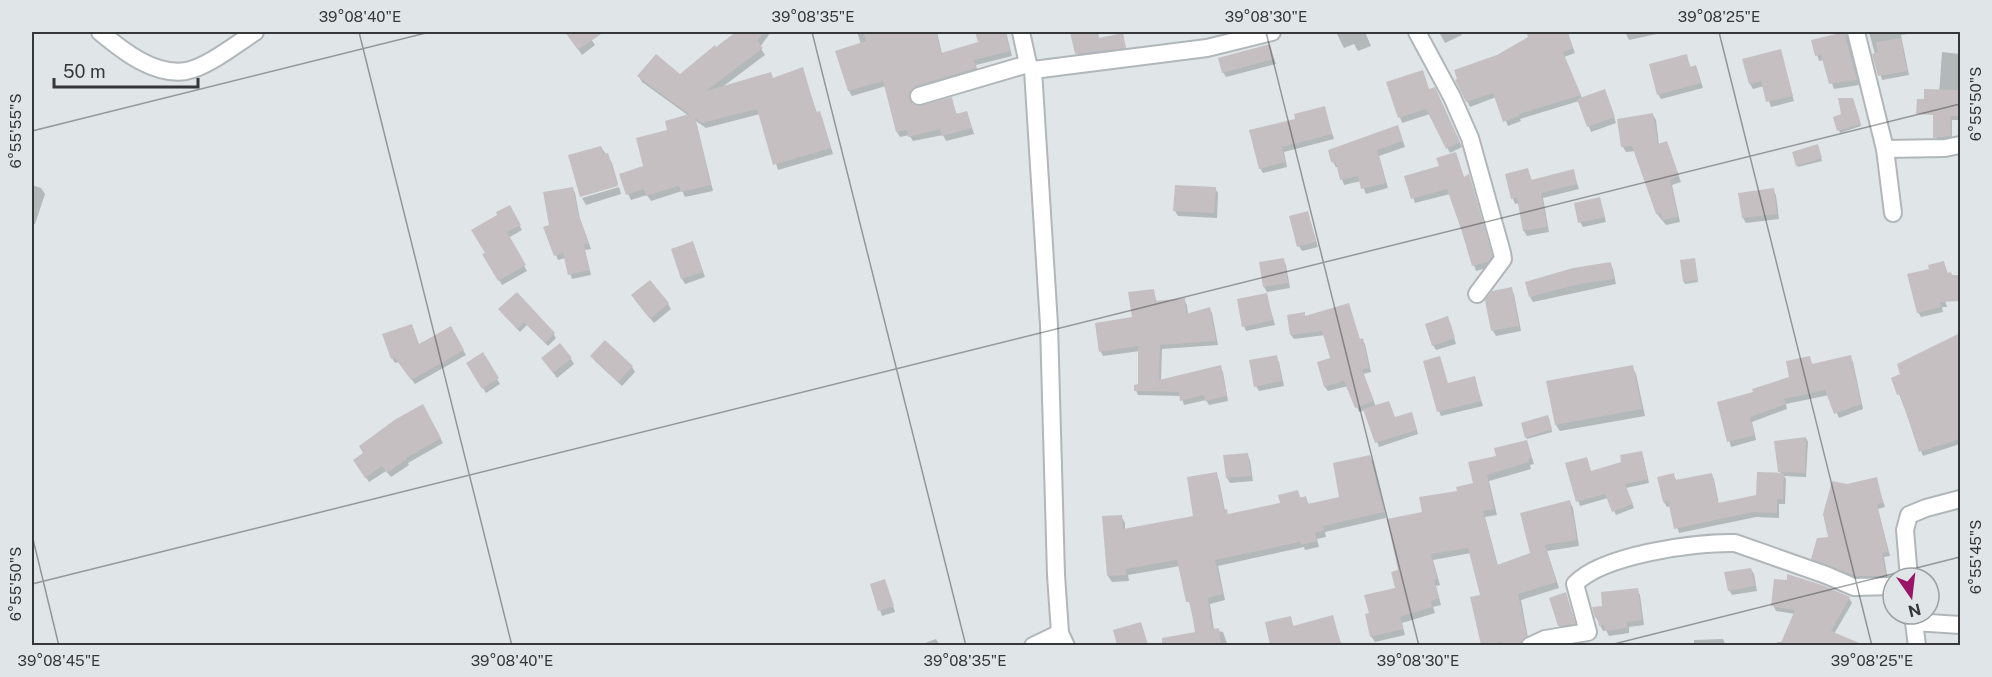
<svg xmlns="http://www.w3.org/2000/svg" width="1992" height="677" font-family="'Public Sans',sans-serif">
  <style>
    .shadow { fill: #0003 }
    .building { fill: #c5bfc2 }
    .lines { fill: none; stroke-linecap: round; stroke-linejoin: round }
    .street-casing { stroke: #b1b7b9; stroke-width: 20 }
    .street { stroke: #fff; stroke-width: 16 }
    .ticks { fill: none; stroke: #353738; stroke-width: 1.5; stroke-opacity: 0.45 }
    .neatline { fill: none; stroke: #353738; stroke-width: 2 }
    .ticks-label { font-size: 15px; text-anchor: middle; fill: #353738 }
  </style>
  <rect width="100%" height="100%" fill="#e0e6e8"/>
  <g class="shadow">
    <path d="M566,32H586L595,45L582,55Z"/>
    <path d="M739,32H771L760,47L765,55L721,88L773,79L802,69L817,113L819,112L822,118L833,154L778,170L760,114L706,128L696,121L713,191L685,197L682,191L651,201L647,195L631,200L628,194L669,131L689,116L642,82L639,77L680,76Z"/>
    <path d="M857,32H937L942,54L980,43L977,32H1006L1012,56L976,65L978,74L913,95L912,104L916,108L951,99L957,115L967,112L974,134L946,141L943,135L913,141L909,135L900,137L897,132L886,86L852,96L849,91L837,52L861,44Z"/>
    <path d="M1073,32H1098L1099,39L1122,35L1127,52L1079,58Z"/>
    <path d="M1336,32H1365L1371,46L1358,51L1354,44L1344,48Z"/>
    <path d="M1439,32H1460L1462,35L1445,43Z"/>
    <path d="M1538,32H1567L1575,53L1564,57L1582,98L1607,96L1616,123L1591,132L1579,101L1520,119L1521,121L1508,126L1496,97L1470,107L1457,81L1530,38L1528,35Z"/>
    <path d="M1625,32H1666L1629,40Z"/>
    <path d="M1869,32H1914V33L1901,35L1909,75L1882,80Z"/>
    <path d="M1845,33L1848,39L1859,85L1834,89L1824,60L1819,61L1813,41Z"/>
    <path d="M1270,46L1276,64L1226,77L1223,72Z"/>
    <path d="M1780,51L1794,101L1771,107L1764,86L1753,89L1750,84L1744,60Z"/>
    <path d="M1942,52L1960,54V120H1952V140L1939,141L1936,137Z"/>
    <path d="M1686,56L1691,68L1696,67L1698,72L1703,88L1661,99L1658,94Z"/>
    <path d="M1388,83L1429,90L1437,94L1462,147L1450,153L1430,114L1402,123Z"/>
    <path d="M1854,102L1861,126L1840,133L1835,118L1843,115Z"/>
    <path d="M1324,108L1334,139L1284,152L1287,167L1263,173L1260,168L1297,120Z"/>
    <path d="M1653,115L1656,120L1659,145L1669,148L1681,182L1672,185L1680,222L1666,225L1657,214L1636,151L1626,152L1623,147L1619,120Z"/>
    <path d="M1400,132L1405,147L1379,156L1388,188L1366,194L1361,181L1344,185L1338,167H1336L1333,162Z"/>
    <path d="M601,147L612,163L618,184L581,195Z"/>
    <path d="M1818,148L1822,161L1798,167L1797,165Z"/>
    <path d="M1456,154L1464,178L1469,176L1471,181L1494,262L1490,267L1476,271L1450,194L1415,203L1406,177L1440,167Z"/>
    <path d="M1528,170L1532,181L1573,171L1579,189L1543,198L1549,232L1527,236L1524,231L1519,203L1515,204L1513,199L1507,175Z"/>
    <path d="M32,185L41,188L45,194L35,224L32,223Z"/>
    <path d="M619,187L621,194L586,205L582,198Z"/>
    <path d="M572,188L575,193L580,219L591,249L585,250L591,275L572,279L565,258L558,260L545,228L551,226Z"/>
    <path d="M1215,188L1218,193L1217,218L1178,216L1175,211Z"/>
    <path d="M1773,190L1776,195L1779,219L1746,223L1743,218Z"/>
    <path d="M1599,199L1606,222L1583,227L1580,222Z"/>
    <path d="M509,207L522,230L508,238L527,271L502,285L485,255L487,254L499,216Z"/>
    <path d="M1308,213L1318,247L1302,251L1299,246Z"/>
    <path d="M695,248L705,277L685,284L682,279Z"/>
    <path d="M1283,260L1286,265L1290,288L1267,292L1264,287Z"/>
    <path d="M1695,262L1698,282L1685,284L1684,282Z"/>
    <path d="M1610,263L1613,269L1616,284L1533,302L1530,297Z"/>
    <path d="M1944,263L1948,274L1952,277L1960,276V296L1959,292L1944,297L1947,307H1942L1943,312L1921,317L1918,312L1931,270Z"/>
    <path d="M1511,289L1514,294L1521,331L1496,336L1493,331L1487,301Z"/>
    <path d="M1153,291L1157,302L1184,300L1187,305L1188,315L1209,308L1212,313L1218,345L1162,349L1161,381L1220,367L1223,372L1228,401L1209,405L1206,400L1184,405L1181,396L1138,395L1136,390L1139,385L1140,351L1103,356L1101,352L1134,319Z"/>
    <path d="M1266,294L1275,325L1246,331L1244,326Z"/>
    <path d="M635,300L668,304L671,309L654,323Z"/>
    <path d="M1348,305L1360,340H1362L1365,344L1371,372L1363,374L1376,407L1395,419L1413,418L1418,434L1379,447L1365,410L1359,412L1348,386L1328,391L1325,387L1332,359L1325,335L1294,339L1291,335L1304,314L1306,317Z"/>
    <path d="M503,314L553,333L556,338L548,346L527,325L520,332Z"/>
    <path d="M1450,323L1456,344L1436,350L1433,345Z"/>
    <path d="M450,328L466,355L415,384L399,362L395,363L392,358Z"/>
    <path d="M605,342L632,367L635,372L622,386L595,361L592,356Z"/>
    <path d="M1956,343L1960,358V444L1923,456L1899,394Z"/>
    <path d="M482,354L500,384L486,393L468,363Z"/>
    <path d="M1276,357L1279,362L1284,386L1259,391L1256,386Z"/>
    <path d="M1850,357L1853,362L1863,409L1839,418L1829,395L1786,404L1787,409L1752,422L1756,440L1731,447L1719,403L1755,393L1791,377L1809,358L1813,365Z"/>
    <path d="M571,359L574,364L557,378L546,363Z"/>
    <path d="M1632,367L1636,374L1645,416L1560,431L1556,425Z"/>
    <path d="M1474,378L1483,406L1441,416L1439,411L1448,384Z"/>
    <path d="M422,406L443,443L408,463L409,465L391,477L386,471L369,482L358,466Z"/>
    <path d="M1549,418L1552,432L1527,439L1526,437Z"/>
    <path d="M1806,438L1808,442L1806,477L1784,476L1786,479L1785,504H1779V518L1756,517L1679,533L1671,506L1667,507L1664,502L1659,478L1673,475L1677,481L1711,474L1714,479L1719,505L1758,496L1781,474L1780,471Z"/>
    <path d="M1527,442L1534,464L1530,465L1531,469L1489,481L1497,515L1485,517L1498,566L1532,554L1570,502L1573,508L1579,546L1547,551L1559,588L1521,600L1529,643L1526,646H1482L1472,598L1482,596L1471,553L1433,560L1440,585L1436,586L1441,605L1433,607L1435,613L1402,623L1405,635L1375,642L1371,636L1397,589L1400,571L1424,513L1475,484L1498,457Z"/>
    <path d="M1247,454L1250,460L1253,481L1230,483L1227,478Z"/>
    <path d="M1370,456L1373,462L1386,518L1325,532L1326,537L1317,539L1319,547L1305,550L1304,547L1218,566L1225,600L1210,604L1214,630L1223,632L1228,646H1188L1186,635L1197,633L1180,566L1128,575L1129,581L1112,582L1108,576L1121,516L1125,523V530L1195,518L1216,474L1219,480L1225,511L1229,515L1282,504L1298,492L1301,499L1305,498L1309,504L1340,498Z"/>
    <path d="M1643,456L1649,483L1626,488L1634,508L1616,515L1608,498L1580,506L1567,464L1591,472Z"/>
    <path d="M1876,479L1885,507L1878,509L1890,556L1884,557L1888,580L1860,581L1815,563L1813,558L1830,538L1847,486Z"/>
    <path d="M1751,569L1754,574L1757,591L1732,595L1729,590Z"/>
    <path d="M885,581L895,612L882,616L871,585Z"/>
    <path d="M1637,590L1640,595L1644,625L1629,627V633L1609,636L1606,630L1603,631L1596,617L1604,607Z"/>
    <path d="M1566,594L1577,629L1562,631L1559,626Z"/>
    <path d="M1849,598L1852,603L1834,634L1848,644L1847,646H1777V642H1783L1795,614L1776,611L1773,605Z"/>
    <path d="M1332,617L1342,646H1272L1267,623L1290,618L1294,627Z"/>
    <path d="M1141,624L1148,646H1119L1115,631Z"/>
    <path d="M936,639L940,646H917Z"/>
    <path d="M1723,639L1726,646H1694V640Z"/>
  </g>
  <g class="building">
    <path d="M565,32H604L578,50Z"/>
    <path d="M736,32H764L757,41L763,48L706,91L771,72L773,78L803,67L816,112L820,111L831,148L773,165L757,109L702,123L695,118L711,185L681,192L679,186L646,196L644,189L626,195L619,174L643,166L636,138L667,130L665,121L689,114L637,76L656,54L680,74L715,45L716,47Z"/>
    <path d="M864,32H936L941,53L978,42L975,32H1005L1010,51L974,60L976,68L916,86L909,93L911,103L917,106L952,97L956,114L967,111L972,128L942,136L940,129L908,137L907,130L896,132L883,81L848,91L835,51L866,41Z"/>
    <path d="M1070,32H1097L1099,38L1123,33L1126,48L1075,54Z"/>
    <path d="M1526,32H1568L1573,48L1563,52L1581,95L1519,114V116L1503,122L1493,93L1466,102L1455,80L1457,79L1454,70L1497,55L1528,37Z"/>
    <path d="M1844,32L1857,80L1829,84L1821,55L1815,56L1811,40Z"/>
    <path d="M1901,38L1907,71L1878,76L1872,54L1878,52L1876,42Z"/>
    <path d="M1270,44L1274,59L1222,73L1218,58Z"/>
    <path d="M1781,49L1793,96L1766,102L1761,81L1749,84L1742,59Z"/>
    <path d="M1687,54L1690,67L1696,65L1701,83L1657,95L1649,64Z"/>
    <path d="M1423,70L1429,89L1435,87L1460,142L1446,149L1426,109L1398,118L1386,82Z"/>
    <path d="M1605,89L1615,117L1587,127L1577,99Z"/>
    <path d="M1924,89L1960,90V116H1950L1951,136L1933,138V115L1916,114L1917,99H1924Z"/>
    <path d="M1838,98H1853L1861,124L1837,131L1833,117L1841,114Z"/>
    <path d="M1325,106L1332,134L1282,147L1285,162L1259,169L1249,130L1295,119L1294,114Z"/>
    <path d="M1653,113L1658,144L1667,141L1679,176L1670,179L1678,217L1662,220L1661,213L1656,214L1632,146L1621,147L1617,119Z"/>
    <path d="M1398,125L1403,141L1377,150L1386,183L1361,189L1358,176L1340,180L1336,163L1331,162L1328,150Z"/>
    <path d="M1818,144L1822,158L1796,166L1792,152Z"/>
    <path d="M601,146L604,154L608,153L618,186L580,197L568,155Z"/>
    <path d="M1456,152L1464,177L1469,174L1492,256L1488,262L1472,266L1462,232L1447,189L1411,199L1404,176L1439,166L1436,158Z"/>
    <path d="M1528,168L1531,180L1574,169L1577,184L1541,193L1547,227L1523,231L1517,198L1511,199L1505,174Z"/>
    <path d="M1175,185L1216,187L1214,213L1173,211Z"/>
    <path d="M573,187L578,213L589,243L584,245L589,270L568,275L563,253L554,256L543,227L549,225L543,192Z"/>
    <path d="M1774,188L1777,214L1742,218L1738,193Z"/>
    <path d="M1600,197L1605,217L1578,223L1574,203Z"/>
    <path d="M510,205L521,225L507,232L526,265L498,281L482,254L485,253L471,230L497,215L496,212Z"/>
    <path d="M1308,211L1316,242L1297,247L1289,216Z"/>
    <path d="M693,241L703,272L681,279L671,249Z"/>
    <path d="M1284,258L1288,283L1263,287L1259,262Z"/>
    <path d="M1695,258L1698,280L1683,282L1680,260Z"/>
    <path d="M1944,261L1947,273L1951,272L1952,275H1960V301L1940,302L1941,307L1917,313L1907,274L1929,269L1928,265Z"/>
    <path d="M1611,262L1614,279L1580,284L1529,297L1525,282L1573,268Z"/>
    <path d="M650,280L669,303L650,319L631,295Z"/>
    <path d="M1512,287L1519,326L1491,331L1485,300L1492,291Z"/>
    <path d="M1154,289L1156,301L1185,298L1186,314L1210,307L1216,341L1160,345L1159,380L1221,365L1227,396L1205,401L1204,395L1180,401L1179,392L1134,391V385L1138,384V346L1099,352L1095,323L1132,317L1128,292Z"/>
    <path d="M517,292L555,333L545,343L524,322L517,329L498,309Z"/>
    <path d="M1267,293L1273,320L1242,327L1237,299Z"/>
    <path d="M1349,303L1360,339L1363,338L1369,368L1362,369L1374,401L1355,408L1344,381L1324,387L1317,362L1330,358L1322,331L1290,335L1287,315L1305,312V316Z"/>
    <path d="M1448,316L1455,338L1432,346L1425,324Z"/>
    <path d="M412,324L419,344L451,326L464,350L411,380L395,358L391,359L382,334Z"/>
    <path d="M1960,333V439L1919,452L1900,394L1897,395L1891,378L1900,374L1897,364Z"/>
    <path d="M605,340L633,366L618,382L590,356Z"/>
    <path d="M560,343L572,358L553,373L541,358Z"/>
    <path d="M483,352L499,378L482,389L466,363Z"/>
    <path d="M1277,355L1282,381L1254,387L1249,360Z"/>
    <path d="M1851,355L1861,404L1834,414L1825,390L1784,399L1786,404L1750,417L1755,435L1727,442L1717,402L1753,392L1752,389L1789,377L1786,361L1810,356L1812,364Z"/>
    <path d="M1440,356L1448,383L1475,376L1481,401L1437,412L1423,361Z"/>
    <path d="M1633,365L1642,409L1555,425L1546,381Z"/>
    <path d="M1389,401L1395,417L1412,412L1417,430L1375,443L1363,409Z"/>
    <path d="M423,404L441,438L406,458L407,459L387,473L382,466L365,478L353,460L363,453L359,446L396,419Z"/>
    <path d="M1548,415L1552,429L1525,438L1521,423Z"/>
    <path d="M1806,437L1805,473L1778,472L1774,441Z"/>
    <path d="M1527,440L1532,458L1528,459L1529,462L1487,475L1494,509L1483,511L1497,565L1530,553L1520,513L1570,500L1577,540L1545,545L1557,582L1518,594L1527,636L1522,640L1520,645H1502V642L1481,645L1470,597L1480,595L1468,548L1431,554L1438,578L1434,580L1439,598L1431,601L1432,607L1400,617L1403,629L1370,637L1365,614L1369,613L1364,595L1395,588L1391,572L1398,570L1387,519L1422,512L1419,497L1457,491L1456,487L1473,483L1468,462L1496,456L1494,448Z"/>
    <path d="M1642,451L1648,479L1625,484L1633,504L1612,512L1605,494L1576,502L1565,463L1587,457L1591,471L1621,462L1620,455Z"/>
    <path d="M1248,453L1251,476L1226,478L1223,455Z"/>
    <path d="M1370,455L1384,512L1323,526L1324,530L1315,533L1317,541L1301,545L1300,542L1215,560L1223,594L1208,598L1212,629L1219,628L1221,645H1162V638L1195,632L1190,602H1186L1177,560L1126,569V575L1107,576L1102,516L1122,515L1123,529L1193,516L1187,477L1217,472L1224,510L1227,509L1228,514L1280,503L1278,495L1298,490L1300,498L1306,496L1308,504L1339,497L1333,463Z"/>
    <path d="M1757,472L1784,473L1783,499H1777V513L1753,512L1674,529L1668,501L1663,502L1657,477L1674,473L1675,480L1712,473L1718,503L1756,495Z"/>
    <path d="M1877,477L1883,503L1877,504L1888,552L1882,553L1886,576H1856L1811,559L1817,538L1828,537L1823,514L1832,481L1847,484Z"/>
    <path d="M1751,568L1755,586L1728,591L1724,572Z"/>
    <path d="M1787,574L1822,585L1850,597L1831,631L1864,645H1780L1795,610L1771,606L1774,579L1787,580Z"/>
    <path d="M885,579L894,606L878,611L870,584Z"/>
    <path d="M1638,588L1642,620L1627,622V628L1605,631L1604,625L1599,626L1598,617L1595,618L1592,607L1602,606L1601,592Z"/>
    <path d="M1566,592L1575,624L1558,626L1549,598Z"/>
    <path d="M1333,615L1341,645H1270L1265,622L1291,616L1293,626Z"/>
    <path d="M1141,622L1148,645H1117L1113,630Z"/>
  </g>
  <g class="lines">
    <g class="street-casing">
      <g id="street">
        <path d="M100,32C123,51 154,76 186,71C208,67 236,44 255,32"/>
        <path d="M1021,32L1028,64L1033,70L1049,325L1056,575L1060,633L1066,646"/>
        <path d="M1417,32L1452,97L1470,138L1502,253L1503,259L1477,294"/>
        <path d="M1856,32L1885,149L1893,213"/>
        <path d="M1033,70L1207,48L1272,32"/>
        <path d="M919,96L1028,64"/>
        <path d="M1885,149L1945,148L1960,145"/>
        <path d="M1909,578L1905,530L1909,515L1926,508L1960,499"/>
        <path d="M1913,614L1917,646"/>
        <path d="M1914,622L1960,625"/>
        <path d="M1033,646L1060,633"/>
        <path d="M1530,646L1545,639L1588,632L1575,584C1602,555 1695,542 1735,543L1826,575L1854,587L1893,586"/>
      </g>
    </g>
    <use href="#street" class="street"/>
  </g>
  <path class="ticks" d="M359,32L512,646M812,32L966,646M1266,32L1419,646M1719,32L1872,646M32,131L430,32M32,535L59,646M32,584L1960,104M1606,646L1960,557"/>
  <rect width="1992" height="677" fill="none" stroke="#e0e6e8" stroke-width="66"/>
  <g transform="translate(1911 596) rotate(166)"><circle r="28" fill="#e0e6e8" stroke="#9ca0a2" stroke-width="1.5"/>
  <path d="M0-4.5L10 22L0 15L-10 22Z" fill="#9a1567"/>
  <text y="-9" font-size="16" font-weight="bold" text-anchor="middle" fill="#353738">N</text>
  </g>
  <path d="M54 78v9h144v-9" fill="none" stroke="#353738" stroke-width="3"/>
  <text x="63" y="78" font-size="18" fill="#353738" stroke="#e0e6e8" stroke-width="4.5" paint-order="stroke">50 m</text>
  <rect x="33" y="33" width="1926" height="611" class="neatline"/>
  <g class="ticks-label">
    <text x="360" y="22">39°08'40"E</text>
    <text x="813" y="22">39°08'35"E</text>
    <text x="1266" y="22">39°08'30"E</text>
    <text x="1719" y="22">39°08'25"E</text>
    <text transform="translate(1976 104) rotate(-90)" y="5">6°55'50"S</text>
    <text transform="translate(16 131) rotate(-90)" y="5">6°55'55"S</text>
    <text transform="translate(1976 557) rotate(-90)" y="5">6°55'45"S</text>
    <text transform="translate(16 584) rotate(-90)" y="5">6°55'50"S</text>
    <text x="59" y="666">39°08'45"E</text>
    <text x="512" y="666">39°08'40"E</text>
    <text x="965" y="666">39°08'35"E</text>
    <text x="1418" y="666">39°08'30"E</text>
    <text x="1872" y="666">39°08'25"E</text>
  </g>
</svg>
